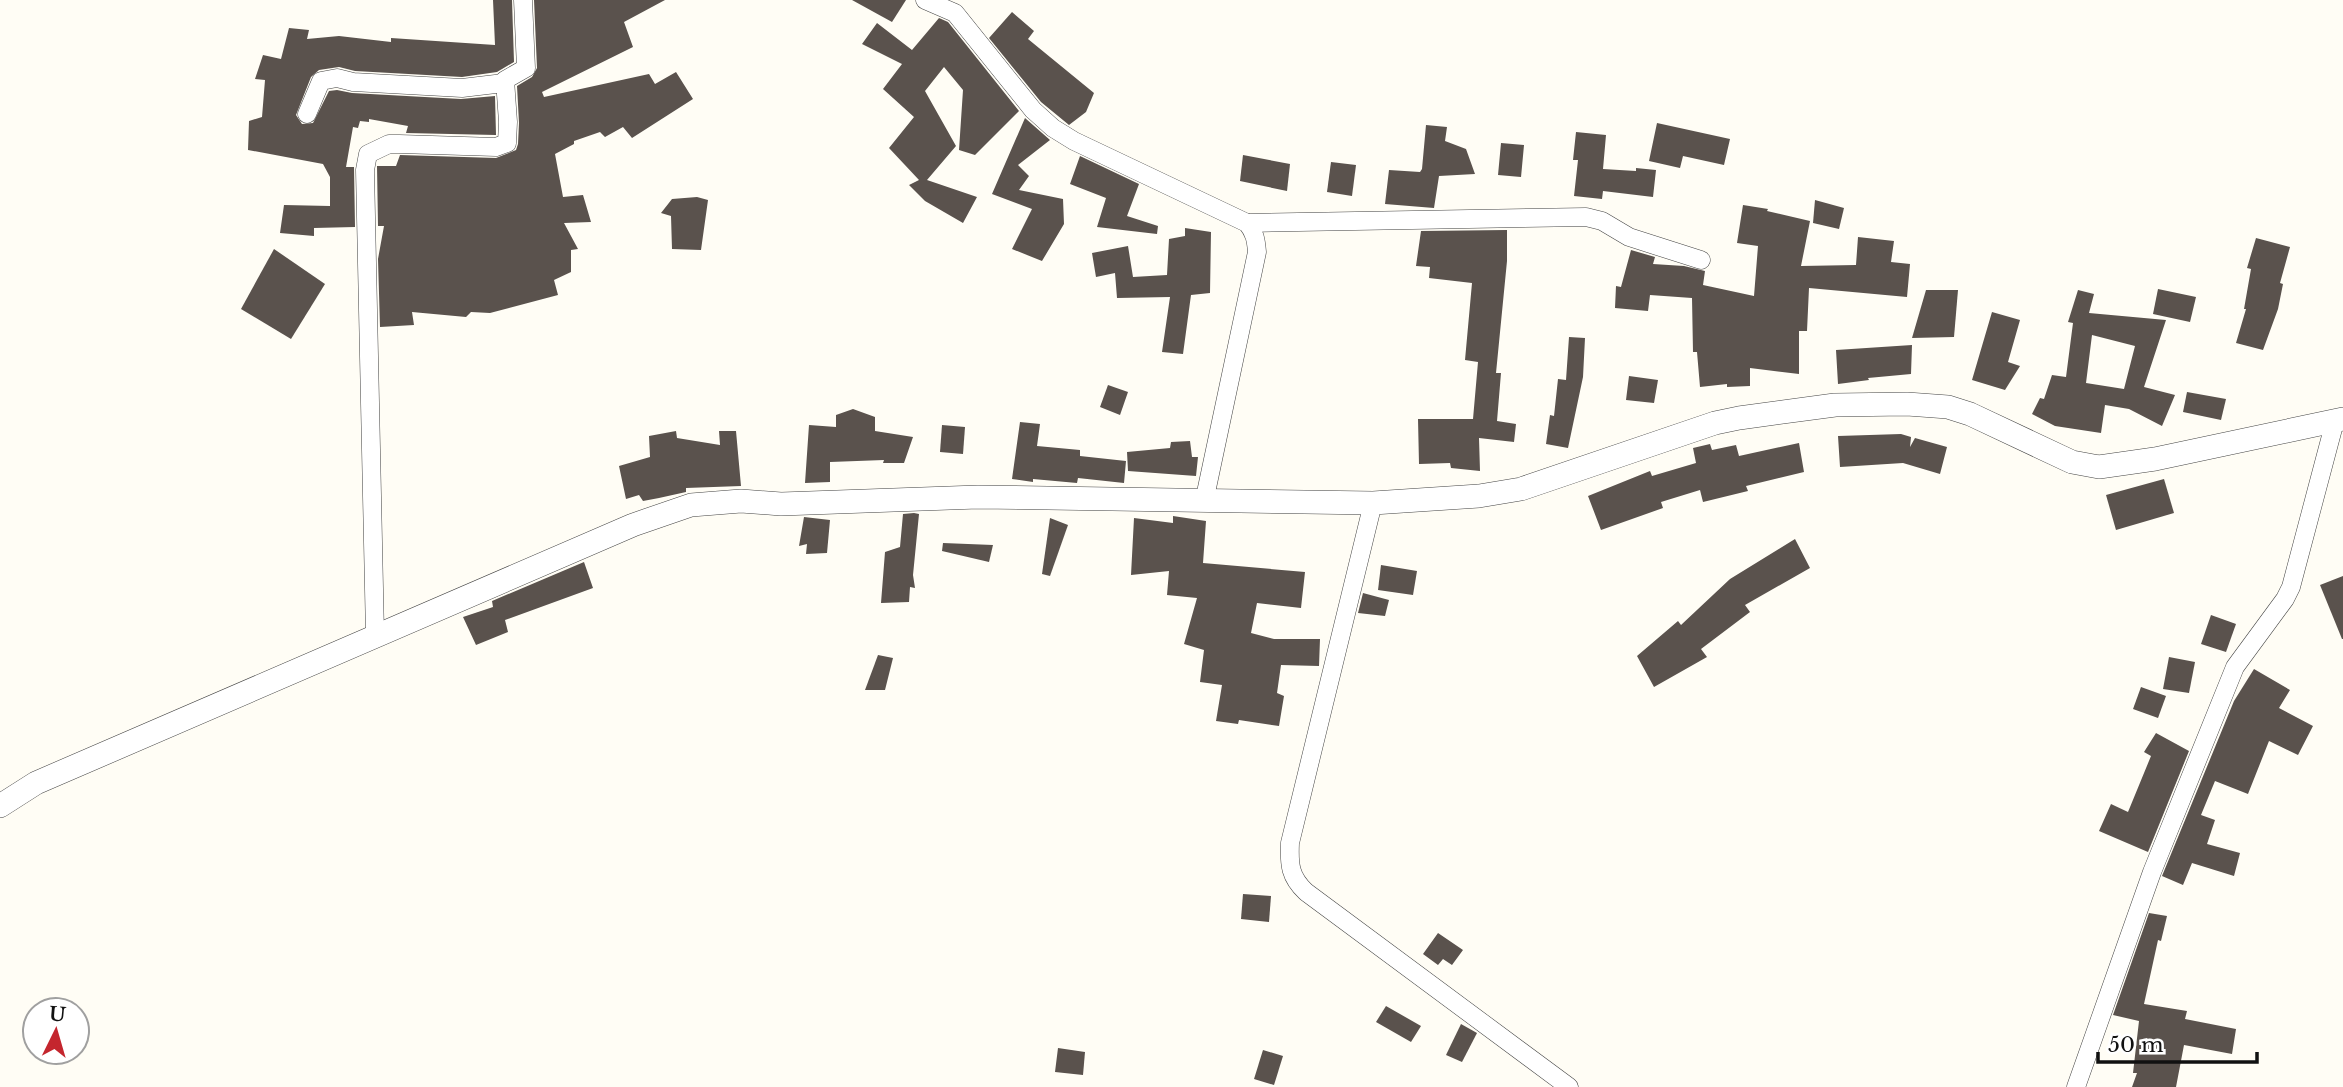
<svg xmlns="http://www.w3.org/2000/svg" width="2343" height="1087" font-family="'Libre Baskerville',serif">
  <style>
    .building { fill: #5a524d; fill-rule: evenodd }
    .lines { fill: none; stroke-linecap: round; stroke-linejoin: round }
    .minor-casing { stroke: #444; stroke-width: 19 }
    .tertiary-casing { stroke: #444; stroke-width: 24 }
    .minor { stroke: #fff; stroke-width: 18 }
    .tertiary { stroke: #fff; stroke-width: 23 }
  </style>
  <rect width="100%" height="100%" fill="#fffdf5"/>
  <g class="building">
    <path d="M493,0H512L514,62L497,72L462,77L355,71L339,67L319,70L311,77L296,115L302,124L313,123L329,91L337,90L352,93L461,99L495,96L496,135L406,133L408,126L369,119V122L360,121L358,128L353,127L346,167H354L355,227L314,228V236L280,233L284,205L330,206V177L323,164L248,150L249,121L262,117L265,80L255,79L263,55L281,59L289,28L309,30L307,39L339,36L391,42V38L495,45Z"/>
    <path d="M534,0H665L624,22L633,47L542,92L544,97L649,74L655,84L676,72L693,99L632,138L623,127L605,137L600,132L574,141V144L555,154L563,197L583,195L591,222L564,223L578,249L571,250V272L554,280L558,295L490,313L471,312L466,317L412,312L414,325L380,327L378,259L384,226H378L377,166H396L400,155L496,158L516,150L518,144L519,123L517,86L532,77L537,68Z"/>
    <path d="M852,0H906L892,22Z"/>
    <path d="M1012,12L1034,31L1028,39L1094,93L1086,112L1069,125L1041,102L989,38Z"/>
    <path d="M939,18L948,22L1019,111L975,155L959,150L963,90L944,67L925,91L956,146L927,180L977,197L963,223L925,201L909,185L919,180L889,148L914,117L883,89L902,64L862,44L877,23L912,50Z"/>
    <path d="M1025,118L1050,140L1018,165L1029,176L1019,190L1063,199L1064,224L1042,261L1012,249L1032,209L992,194Z"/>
    <path d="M1657,123L1730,139L1724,165L1683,156L1680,168L1649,161Z"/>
    <path d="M1426,125L1447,127L1445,141L1466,149L1475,174L1439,176L1434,208L1385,204L1389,170L1420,172L1422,169Z"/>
    <path d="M1576,132L1606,135L1603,169L1636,171V168L1656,170L1653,197L1603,191L1602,199L1574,196L1578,160H1573Z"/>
    <path d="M1501,143L1524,145L1521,177L1498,175Z"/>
    <path d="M1243,155L1290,164L1287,191L1240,181Z"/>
    <path d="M1080,156L1139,184L1127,216L1158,226L1157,234L1097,227L1106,198L1070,184Z"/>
    <path d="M1331,162L1356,165L1352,196L1327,192Z"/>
    <path d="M697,197L708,200L701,250L672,249L671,216L661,213L672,199Z"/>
    <path d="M1815,200L1844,208L1839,229L1813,223Z"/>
    <path d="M1743,205L1768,209L1767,211L1810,221L1801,266L1856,265L1858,237L1894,241L1891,262L1910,264L1907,297L1809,288L1807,331H1799V374L1750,368V386L1727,387V384L1700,387L1697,352H1693L1692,298L1650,295L1648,311L1615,308L1616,286L1621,287L1631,250L1655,257L1653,264L1684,266L1705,271L1703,285L1754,296L1758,246L1737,243Z"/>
    <path d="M1185,228L1211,232L1210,293L1191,295L1183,354L1162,352L1170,297L1117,298L1115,273L1096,277L1092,253L1128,246L1133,277L1167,275L1169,239L1185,236Z"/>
    <path d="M1507,230V261L1496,373H1501L1497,421L1516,424L1514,442L1479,438L1480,471L1451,468L1450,463L1419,464L1418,419H1473L1478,362L1465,360L1472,283L1429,278L1430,267L1416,266L1421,231Z"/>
    <path d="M2256,238L2290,247L2280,283L2283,284L2278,309L2263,350L2236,343L2246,309H2244L2251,269L2247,268Z"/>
    <path d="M274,249L325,284L291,339L241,309Z"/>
    <path d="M2158,289L2196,297L2190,322L2153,314Z"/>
    <path d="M1926,290H1958L1954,337L1912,338Z"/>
    <path d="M2078,290L2094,294L2089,313L2166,320L2144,387L2175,395L2162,426L2129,409L2105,405L2101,433L2055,426L2032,414L2040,398L2044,399L2052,375L2066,377L2073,323L2068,322ZM2092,335L2135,346L2124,389L2086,383Z"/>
    <path d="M1992,312L2020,320L2008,362L2020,366L2005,390L1972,380Z"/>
    <path d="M1569,337L1585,338L1583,377L1568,448L1546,444L1550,415L1554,416L1558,379L1566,380Z"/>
    <path d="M1912,345L1911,374L1868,378L1869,380L1838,384L1836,350Z"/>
    <path d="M1629,376L1658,380L1654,403L1626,400Z"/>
    <path d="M1108,385L1128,392L1120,415L1100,407Z"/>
    <path d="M2187,392L2226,399L2221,420L2183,412Z"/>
    <path d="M853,409L875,417V431L913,437L904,463H883L884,460L830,462V482L805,483L809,425L836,427V415Z"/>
    <path d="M1020,422L1040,424L1037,446L1080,450V456L1126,461L1124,483L1078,478L1077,483L1033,479V482L1012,479Z"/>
    <path d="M942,425L965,427L963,454L940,452Z"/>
    <path d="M676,431L677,438L720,445L719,431H736L741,486L686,488V492L659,498L643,501L639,495L626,499L619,466L650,457L649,436Z"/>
    <path d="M1901,434L1911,437L1910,447L1915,438L1947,447L1940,474L1903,463L1840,467L1838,436Z"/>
    <path d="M1190,441L1192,457H1198L1196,476L1128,471L1127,452L1170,448L1171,442Z"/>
    <path d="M1799,443L1804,472L1746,486L1748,491L1703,502L1700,490L1661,502L1663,508L1601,530L1588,496L1650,471L1652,476L1696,463L1693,448L1710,444L1712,450L1736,445L1739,456Z"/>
    <path d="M2164,479L2174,513L2116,530L2106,495Z"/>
    <path d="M914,513L919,514L913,575L915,588L910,587L909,602L881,603L885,552L900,547L903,514Z"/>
    <path d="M1173,516L1206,521L1203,563L1305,572L1301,608L1257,603L1251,633L1274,639H1320L1319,666L1281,665L1277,693L1284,696L1279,726L1239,720L1238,724L1216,721L1222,685L1200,682L1204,650L1184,644L1197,598L1167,595L1169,571L1131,575L1134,518L1173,523Z"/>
    <path d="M804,517L830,520L827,553L806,554L807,544L799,546Z"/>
    <path d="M1050,518L1068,525L1050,576L1042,574Z"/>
    <path d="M1795,539L1810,568L1745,605L1750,612L1701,649L1707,657L1654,687L1637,656L1678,621L1681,625L1730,579Z"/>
    <path d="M943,543L993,545L989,562L942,551Z"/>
    <path d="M584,562L593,588L505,620L508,632L476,645L463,617L493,607L492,601Z"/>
    <path d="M1381,565L1417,571L1413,595L1378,590Z"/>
    <path d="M2343,576V639H2342L2320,585Z"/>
    <path d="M1363,593L1389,600L1385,616L1358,613Z"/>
    <path d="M2211,615L2236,624L2226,652L2201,644Z"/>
    <path d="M878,655L893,658L885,690H865Z"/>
    <path d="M2169,657L2195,662L2189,693L2163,689Z"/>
    <path d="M2254,669L2290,690L2279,708L2313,726L2298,755L2269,741L2248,794L2215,781L2201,815L2215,820L2207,844L2240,853L2234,876L2192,863L2183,885L2162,876L2234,701Z"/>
    <path d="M2141,687L2166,696L2158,718L2133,709Z"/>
    <path d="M2156,733L2189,751L2148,852L2099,831L2111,804L2128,812L2151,756L2144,752Z"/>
    <path d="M1243,894L1271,896L1269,922L1241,919Z"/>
    <path d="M2149,913L2167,916L2161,941L2158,940L2144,1004L2187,1011L2185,1019L2236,1029L2232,1054L2184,1045L2176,1087H2132L2137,1073H2133L2139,1021L2113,1015Z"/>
    <path d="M1438,933L1463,950L1452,965L1443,959L1438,965L1423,954Z"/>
    <path d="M1386,1006L1421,1026L1411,1042L1376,1022Z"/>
    <path d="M1461,1024L1477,1033L1462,1062L1446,1055Z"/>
    <path d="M1058,1048L1085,1052L1083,1075L1055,1072Z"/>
    <path d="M1263,1050L1283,1056L1274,1085L1254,1079Z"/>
  </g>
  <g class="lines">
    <g class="minor-casing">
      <g id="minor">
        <path d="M925,0L955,13L1033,110L1053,128L1074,141L1247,223C1255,233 1256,240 1257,252L1204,502"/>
        <path d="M307,114L321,81L337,78L353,82L462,88L504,83"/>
        <path d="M1247,223L1586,217L1602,221L1629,237L1701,260"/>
        <path d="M1373,503L1290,843C1289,865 1290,877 1306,892L1569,1087"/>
        <path d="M375,635L365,170L368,154L389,144H399L496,147L507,143L508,122L505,80L526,68L523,0"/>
        <path d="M2076,1087L2152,872L2235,667L2285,599L2291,587L2335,421"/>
      </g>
    </g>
    <g class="tertiary-casing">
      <path id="tertiary" d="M0,806L36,783L633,525L691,505L741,501L781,504L978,497L1373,503L1479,496L1521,489L1715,423L1739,418L1835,405L1907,404L1948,407L1970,414L2072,462L2099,467L2155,459L2343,419"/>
    </g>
    <use href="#minor" class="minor"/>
    <use href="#tertiary" class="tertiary"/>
  </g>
  <g transform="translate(56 1031) rotate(5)"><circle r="33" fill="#ffffff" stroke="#a0a0a0" stroke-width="2"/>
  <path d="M0-5L12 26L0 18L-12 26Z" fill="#c4262e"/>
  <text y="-10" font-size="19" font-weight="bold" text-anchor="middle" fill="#111111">U</text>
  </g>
  <path d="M2098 1052v10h159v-10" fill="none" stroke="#111111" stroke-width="3.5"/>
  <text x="2108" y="1052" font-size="21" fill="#111111" stroke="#ffffff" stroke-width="5" paint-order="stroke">50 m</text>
</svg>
